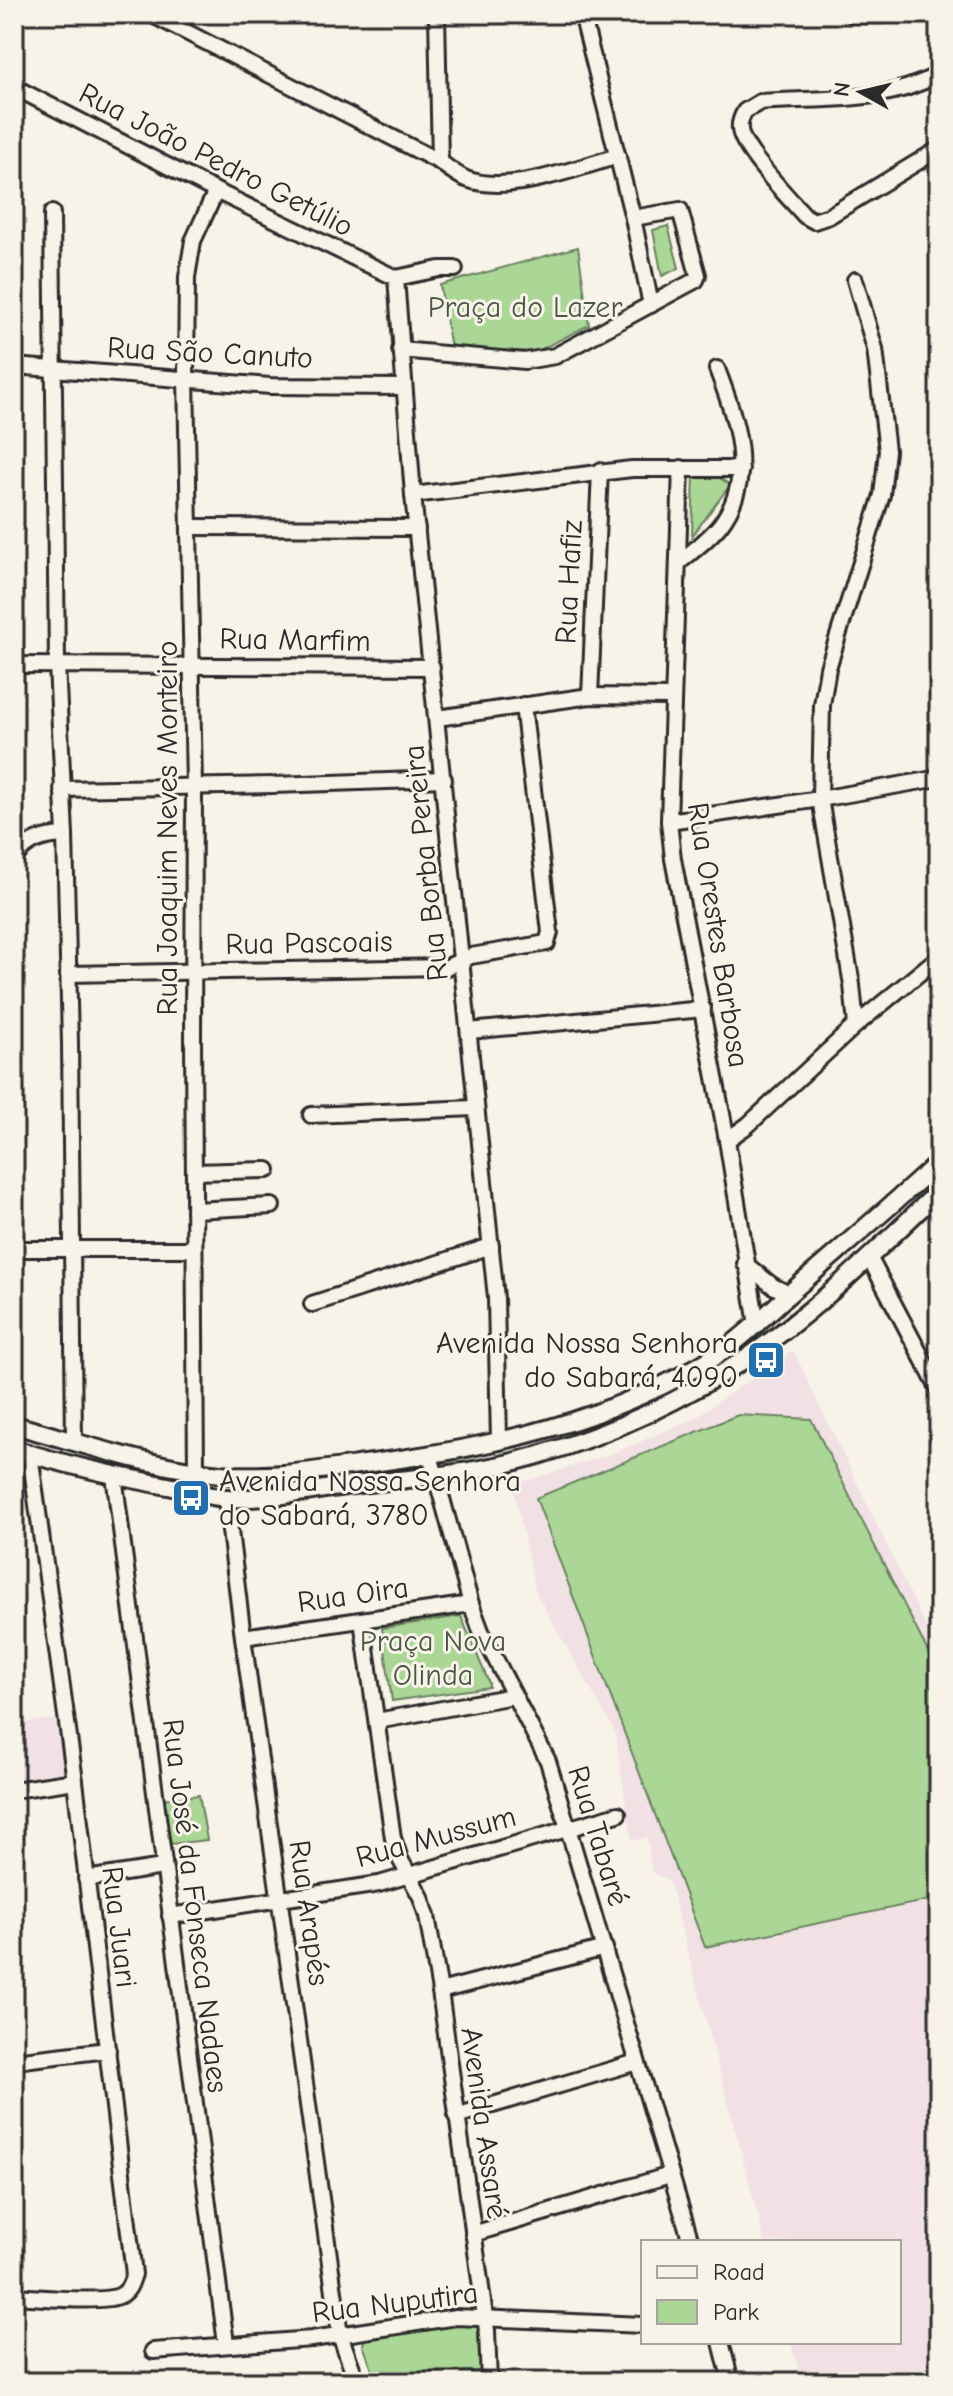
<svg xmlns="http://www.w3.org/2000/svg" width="953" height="2396" font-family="'Comic Neue',sans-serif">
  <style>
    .built { fill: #f1e1e5 }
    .green { fill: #abd796; stroke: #6b8160; stroke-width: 2 }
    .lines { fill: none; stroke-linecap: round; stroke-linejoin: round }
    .minor-casing { stroke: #2b2b2b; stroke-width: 20 }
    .major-casing { stroke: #2b2b2b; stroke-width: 22 }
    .minor { stroke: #f7f3e8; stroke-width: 14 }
    .major { stroke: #f7f3e8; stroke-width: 16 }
    .labels { text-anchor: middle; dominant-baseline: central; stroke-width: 6; stroke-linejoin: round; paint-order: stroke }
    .street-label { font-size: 30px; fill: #2b2b2b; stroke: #f7f3e8 }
    .park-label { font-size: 30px; fill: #4b5646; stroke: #f7f3e8 }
    .poi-label { font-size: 30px; fill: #2b2b2b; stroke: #f7f3e8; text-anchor: end }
  </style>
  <rect width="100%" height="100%" fill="#f7f3e8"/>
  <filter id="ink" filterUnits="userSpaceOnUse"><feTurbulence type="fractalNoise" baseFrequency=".0125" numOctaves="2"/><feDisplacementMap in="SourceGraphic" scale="16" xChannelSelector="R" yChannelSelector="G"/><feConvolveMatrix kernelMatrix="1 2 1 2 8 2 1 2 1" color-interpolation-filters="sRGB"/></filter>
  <g filter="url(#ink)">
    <g class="built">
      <path d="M793,1350L939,1654V2382H802L791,2342H899V2242H765L669,1881L652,1872L647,1837L632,1841L615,1732L536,1593L513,1485L608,1455L692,1420Z"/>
      <path d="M62,1718L69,1777L14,1785V1724Z"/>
    </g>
    <g class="green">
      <path d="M668,226L679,268L662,276L653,230Z"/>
      <path d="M578,247L589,325L536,352L451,348L440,285Z"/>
      <path d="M694,474H714L730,485L692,536Z"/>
      <path d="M738,1415L811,1419L939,1674V1898L705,1947L536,1498Z"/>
      <path d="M461,1616L489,1683V1687L392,1701L382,1628Z"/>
      <path d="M199,1795L207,1840L171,1844L162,1799Z"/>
      <path d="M471,2322L482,2327L485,2371L374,2374L363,2345L365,2337Z"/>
    </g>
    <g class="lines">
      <g class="minor-casing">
        <g id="minor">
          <path d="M151,14L440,162C448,168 457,175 466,179C509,195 576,168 618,156"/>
          <path d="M437,14L440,162"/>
          <path d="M582,14L633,218L651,305"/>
          <path d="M852,14L881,15"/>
          <path d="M939,74C883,105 821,97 760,102L745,111C742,116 739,122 740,129C741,149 790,199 805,216L814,221L829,216L939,149"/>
          <path d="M14,87L216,191L396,278"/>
          <path d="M52,213L57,664L65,835L70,1043L74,1441"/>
          <path d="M396,278L413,495L496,1298L499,1442"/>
          <path d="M396,278L439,269H455"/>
          <path d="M855,280L875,349L887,451L882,495L828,668L822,705L820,799L852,985L856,1025"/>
          <path d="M400,350L525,361L555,356L696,280L698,275L680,210L633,218"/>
          <path d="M14,366L270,386L403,387"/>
          <path d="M681,468L669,821L673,859L727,1140L757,1325"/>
          <path d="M413,495L632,469H741"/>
          <path d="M190,527L417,528"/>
          <path d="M678,563C693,551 708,540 720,525C757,477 736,419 717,369"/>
          <path d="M14,665L432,667"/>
          <path d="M590,696L600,471"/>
          <path d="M437,718L590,696L671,697"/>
          <path d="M62,789L274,785L444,779"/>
          <path d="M669,821L820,799L939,778"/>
          <path d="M14,858C29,840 43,836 65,835"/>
          <path d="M68,974L447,967L471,956L547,943L550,932L523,705"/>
          <path d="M469,1031L703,1009"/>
          <path d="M311,1115L475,1108"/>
          <path d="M727,1140L748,1125L856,1025L939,957"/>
          <path d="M194,1172L268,1170"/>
          <path d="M194,1210L272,1206"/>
          <path d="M14,1249H194"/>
          <path d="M869,1257L939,1390"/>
          <path d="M745,1264L773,1286L789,1294"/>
          <path d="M312,1304L491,1246"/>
          <path d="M430,1455L471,1604L481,1631L548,1761L691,2242"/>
          <path d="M196,1471L193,1040L194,786L186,378L187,277L193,241L216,191"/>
          <path d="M114,1475L226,2344"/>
          <path d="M226,1498L243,1637L340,2335L357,2382"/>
          <path d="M362,1620L393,1838L400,1859L421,1897L427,1916L440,1991L487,2331L489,2382"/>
          <path d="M243,1637L471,1604"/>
          <path d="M377,1721L513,1696"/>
          <path d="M14,1790L75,1781"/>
          <path d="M86,1879L163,1867"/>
          <path d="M170,1916L379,1884L618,1814"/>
          <path d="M440,1991L605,1948"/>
          <path d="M14,2061L108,2050"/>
          <path d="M456,2116L637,2062"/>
          <path d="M473,2234L670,2175"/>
          <path d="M14,2296C35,2297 106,2304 121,2295C129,2291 131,2283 134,2274L75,1781L30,1454"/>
          <path d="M721,2342L731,2382"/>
          <path d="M153,2351L312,2339L456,2317L643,2325"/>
        </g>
      </g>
      <g class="major-casing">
        <g id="major">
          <path d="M14,1425C85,1444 158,1470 232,1475C277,1477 321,1470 365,1464C489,1448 613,1422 720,1353C745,1336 766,1315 789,1294C839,1250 890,1207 939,1162"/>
          <path d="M14,1449C66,1465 120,1477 173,1487C190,1491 209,1497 227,1498C268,1500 312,1490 353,1485C405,1479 459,1475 509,1463C585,1444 660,1412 726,1371C801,1326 875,1252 939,1191"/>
        </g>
      </g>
      <use href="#minor" class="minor"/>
      <use href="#major" class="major"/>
    </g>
  </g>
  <defs>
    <g id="bus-square" transform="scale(2)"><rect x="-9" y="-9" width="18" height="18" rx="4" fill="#1f6fb2" stroke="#f7f3e8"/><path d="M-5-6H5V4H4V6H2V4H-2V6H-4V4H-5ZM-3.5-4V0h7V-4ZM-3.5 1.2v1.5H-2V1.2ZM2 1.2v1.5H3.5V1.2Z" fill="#fff"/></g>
  </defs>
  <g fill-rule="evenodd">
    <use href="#bus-square" x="766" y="1360"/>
    <use href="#bus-square" x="191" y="1498"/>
  </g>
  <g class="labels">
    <g class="street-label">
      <text transform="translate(216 160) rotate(27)">Rua João Pedro Getúlio</text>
      <text transform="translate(210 353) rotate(3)">Rua São Canuto</text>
      <text transform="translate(569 582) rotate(-87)">Rua Hafiz</text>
      <text transform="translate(295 640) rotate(1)">Rua Marfim</text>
      <text transform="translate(167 828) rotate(-90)">Rua Joaquim Neves Monteiro</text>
      <text transform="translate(426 863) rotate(-96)">Rua Borba Pereira</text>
      <text transform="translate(718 935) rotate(81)">Rua Orestes Barbosa</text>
      <text transform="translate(309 943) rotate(-1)">Rua Pascoais</text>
      <text transform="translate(353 1595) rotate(-8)">Rua Oira</text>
      <text transform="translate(598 1836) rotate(73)">Rua Tabaré</text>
      <text transform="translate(436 1837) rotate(-15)">Rua Mussum</text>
      <text transform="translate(195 1906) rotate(83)">Rua José da Fonseca Nadaes</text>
      <text transform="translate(309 1913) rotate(82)">Rua Arapés</text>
      <text transform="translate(119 1927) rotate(83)">Rua Juari</text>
      <text transform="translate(484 2123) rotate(82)">Avenida Assaré</text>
      <text transform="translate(395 2303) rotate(-7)">Rua Nuputira</text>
    </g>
    <g class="park-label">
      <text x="525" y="307">Praça do Lazer</text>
      <text x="433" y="1641">Praça Nova<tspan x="433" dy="34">Olinda</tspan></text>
    </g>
    <g class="poi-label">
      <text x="738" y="1343">Avenida Nossa Senhora<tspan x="738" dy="34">do Sabará, 4090</tspan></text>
      <text x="219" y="1481" text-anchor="start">Avenida Nossa Senhora<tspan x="219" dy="34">do Sabará, 3780</tspan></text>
    </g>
  </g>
  <rect width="953" height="2396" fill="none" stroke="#f7f3e8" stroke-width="48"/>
  <rect x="24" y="24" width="905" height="2348" fill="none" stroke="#2b2b2b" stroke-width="3" filter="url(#ink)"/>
  <rect x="641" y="2240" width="260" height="104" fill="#f7f3e8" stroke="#a5a39c" stroke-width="2"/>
  <rect x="657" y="2266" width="40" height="12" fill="#f7f3e8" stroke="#a5a39c" stroke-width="2"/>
  <text x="713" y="2280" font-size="24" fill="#2b2b2b">Road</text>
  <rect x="657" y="2300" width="40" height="24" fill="#abd796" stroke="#a5a39c" stroke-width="2"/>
  <text x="713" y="2320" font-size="24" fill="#2b2b2b">Park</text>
  <g transform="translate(861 92) rotate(278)" stroke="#f7f3e8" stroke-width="6" paint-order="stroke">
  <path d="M0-6L14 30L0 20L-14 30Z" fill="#2b2b2b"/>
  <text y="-12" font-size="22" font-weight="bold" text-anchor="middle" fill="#2b2b2b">N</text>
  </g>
</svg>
